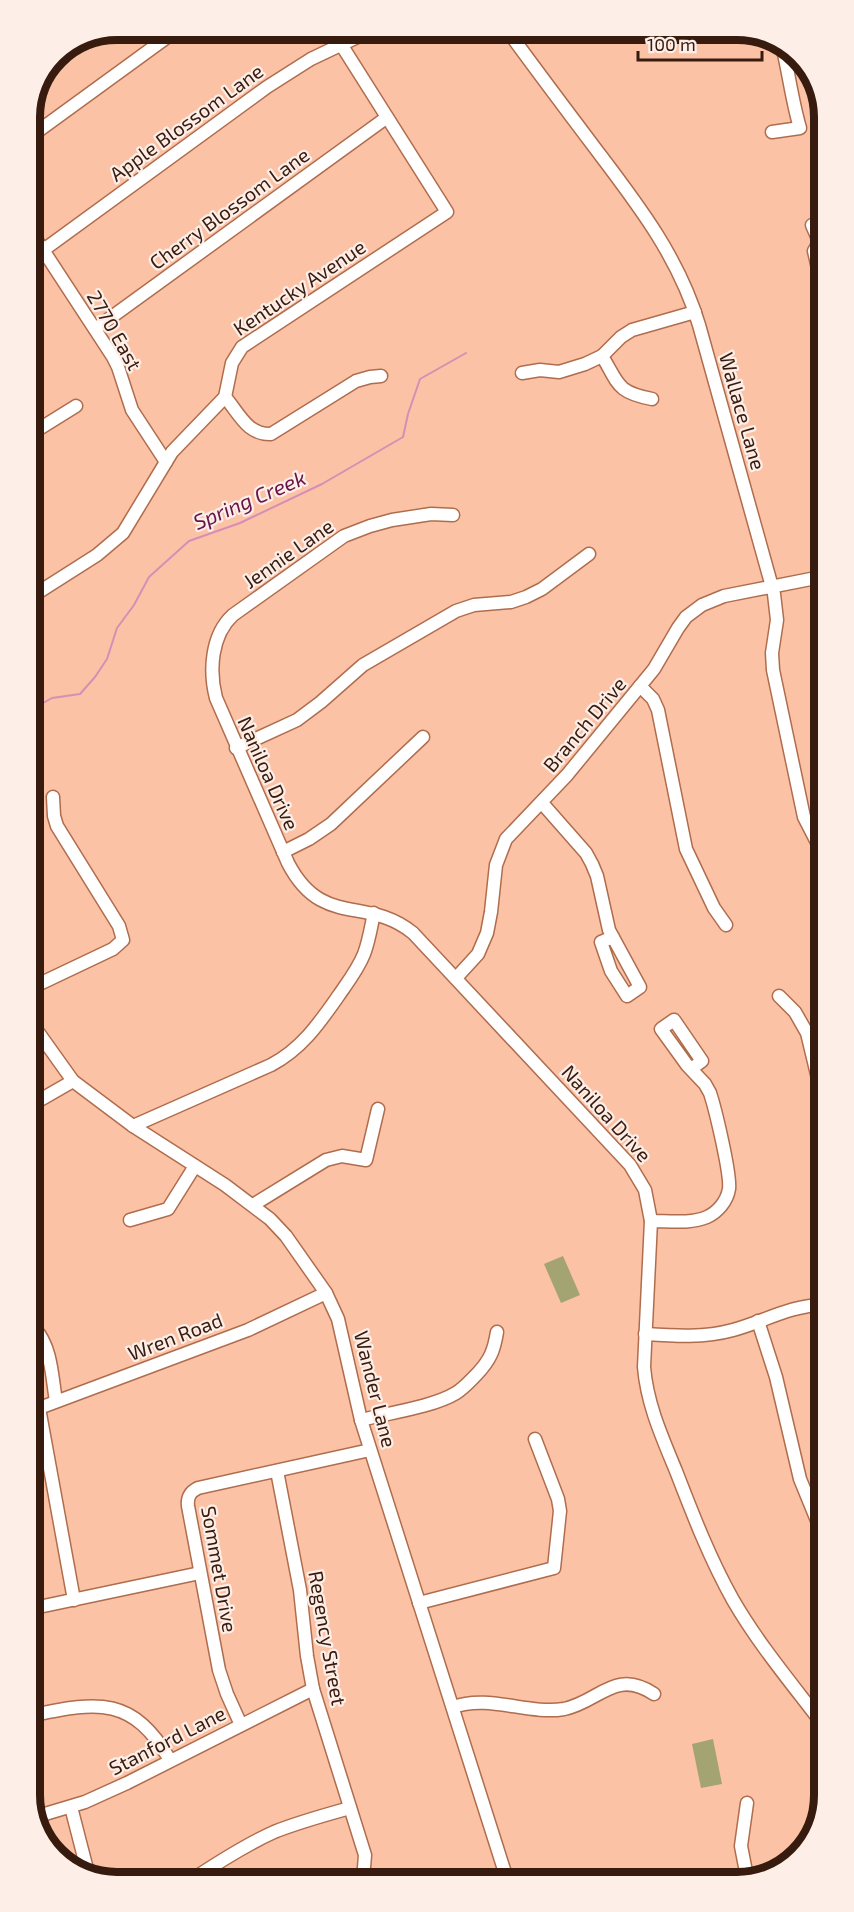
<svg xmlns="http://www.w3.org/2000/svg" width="854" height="1912" font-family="'Exo 2',sans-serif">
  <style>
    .green { fill: #a4a372 }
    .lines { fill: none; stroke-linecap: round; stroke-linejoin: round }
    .stream { stroke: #d68fb4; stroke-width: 2 }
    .minor-casing { stroke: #af6d4d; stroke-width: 15 }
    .minor { stroke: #fff; stroke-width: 12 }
    .labels { text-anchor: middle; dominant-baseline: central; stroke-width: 4.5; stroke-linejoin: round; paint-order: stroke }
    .street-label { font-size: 20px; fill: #361b0e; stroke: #fdeee7 }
    .water-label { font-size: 21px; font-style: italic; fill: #671348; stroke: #fdeee7 }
    .rim { fill: none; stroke: #361b0e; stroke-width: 8 }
  </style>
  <rect width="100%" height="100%" fill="#fcc2a6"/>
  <g class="green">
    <path d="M563,1256L580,1295L561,1303L544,1264Z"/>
    <path d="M713,1739L722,1784L701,1788L692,1744Z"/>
  </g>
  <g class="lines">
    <path class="stream" d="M32,714L36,707L52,698L80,694L95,677L107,659L117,628L134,605L149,577L189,541L240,523L322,484L403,437L408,414L420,379L466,353"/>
    <g class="minor-casing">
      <g id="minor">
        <path d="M507,30C537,71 567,111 598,152C639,206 679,258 699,325L774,594L777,620L772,653L773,670L804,817L821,850"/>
        <path d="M772,132L800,128C792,101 789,74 782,45"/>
        <path d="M30,137L177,30"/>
        <path d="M812,225L819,241"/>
        <path d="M30,230L113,357L118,367L132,410L166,462"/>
        <path d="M820,241L814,251L820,277"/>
        <path d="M31,259L267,87L311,59L372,30"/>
        <path d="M95,329L386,118"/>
        <path d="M602,356C619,384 616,392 652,399"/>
        <path d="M522,373L540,370L559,372L585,364L602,356L621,337L632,330L695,312"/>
        <path d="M225,397C239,413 247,435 271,434L356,381L370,377L381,376"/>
        <path d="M31,434L76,406"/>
        <path d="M453,515L431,514L392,520L370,526L344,536L233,615C211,635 209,671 216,698L288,863C322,929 366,895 413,933L630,1165L645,1190L651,1221L644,1367C647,1404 662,1437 676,1471C693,1515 710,1559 733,1600C759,1645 793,1685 824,1726"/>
        <path d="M31,597L97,555L123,533L172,452L225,397L232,363L242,347L447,212L332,30"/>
        <path d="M640,686L653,699L658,710L686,849L714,908L726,925"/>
        <path d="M236,748L297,720L321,702L363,665L456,611L474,605L511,602L526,597L542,589L589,554"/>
        <path d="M542,803L586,853L592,864L597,876L609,930L640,987L627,996L611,971L601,942L613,937"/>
        <path d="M283,852L309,839L331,824L423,737"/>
        <path d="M456,978L478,954L487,933L491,912L496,865L506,839L567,775L654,669L678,628L686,617L702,605L724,596L821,577"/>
        <path d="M33,987L113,949L123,940L119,926L57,826L54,816L53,797"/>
        <path d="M779,996L795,1012L807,1033L822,1095"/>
        <path d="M33,1025L73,1081L133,1126L225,1185L270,1219L286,1236L326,1293L338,1319L361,1420L507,1879"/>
        <path d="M33,1104L73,1081"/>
        <path d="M133,1126L271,1065C302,1049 320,1022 339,995C348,982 358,969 364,954C369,941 371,927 374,913"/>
        <path d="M253,1205L326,1160L342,1156L366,1160L378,1109"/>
        <path d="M130,1220L168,1209L195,1166"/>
        <path d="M651,1221C668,1221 691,1224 707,1217C718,1212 727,1201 729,1189C731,1174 715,1108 710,1093L705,1084L687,1065L661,1029L674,1020L702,1061L691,1069"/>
        <path d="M758,1321L776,1377L800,1479L823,1535"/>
        <path d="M35,1329C52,1347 52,1379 56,1401"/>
        <path d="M645,1334C675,1336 704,1338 733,1330C763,1322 791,1305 823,1305"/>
        <path d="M39,1408L74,1600"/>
        <path d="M34,1410L248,1330L326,1293"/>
        <path d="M361,1420C388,1413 433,1407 456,1393C464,1388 470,1381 477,1374C490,1360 494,1351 497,1332"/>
        <path d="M277,1471L300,1590L307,1656L313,1689L365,1855L363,1880"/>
        <path d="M419,1603L554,1568L560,1511L558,1499L535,1439"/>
        <path d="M34,1608L200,1573"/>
        <path d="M453,1707C489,1694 528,1715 564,1709C599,1702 615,1668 654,1694"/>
        <path d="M34,1715C99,1701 133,1697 170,1760"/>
        <path d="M241,1725L227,1694L219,1670L188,1506C187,1497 190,1492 198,1488L370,1450"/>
        <path d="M71,1807L88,1873"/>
        <path d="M35,1817L85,1802L127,1783L313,1689"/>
        <path d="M747,1877L741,1846L747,1803"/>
        <path d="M190,1881C217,1863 245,1845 274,1832C299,1822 325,1815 350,1808"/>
      </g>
    </g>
    <use href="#minor" class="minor"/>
  </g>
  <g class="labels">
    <g class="street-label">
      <text transform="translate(186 122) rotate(-36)">Apple Blossom Lane</text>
      <text transform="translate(229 208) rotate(-36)">Cherry Blossom Lane</text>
      <text transform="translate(299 287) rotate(-34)">Kentucky Avenue</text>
      <text transform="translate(115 330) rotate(60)">2770 East</text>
      <text transform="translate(743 411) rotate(74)">Wallace Lane</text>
      <text transform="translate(288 553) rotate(-35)">Jennie Lane</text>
      <text transform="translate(584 724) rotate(-50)">Branch Drive</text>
      <text transform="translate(269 773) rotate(66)">Naniloa Drive</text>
      <text transform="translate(607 1113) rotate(48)">Naniloa Drive</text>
      <text transform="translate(175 1336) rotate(-21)">Wren Road</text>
      <text transform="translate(376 1389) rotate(76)">Wander Lane</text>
      <text transform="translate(220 1569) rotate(80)">Sommet Drive</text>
      <text transform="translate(328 1638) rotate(80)">Regency Street</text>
      <text transform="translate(167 1740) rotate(-27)">Stanford Lane</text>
    </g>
    <g class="water-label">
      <text transform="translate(249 499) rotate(-23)">Spring Creek</text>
    </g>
  </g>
  <path d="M0 0H854V1912H0ZM117 40H737A77 77 0 0 1 814 117V1795A77 77 0 0 1 737 1872H117A77 77 0 0 1 40 1795V117A77 77 0 0 1 117 40Z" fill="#fdeee7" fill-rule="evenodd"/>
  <path class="rim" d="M117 40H737A77 77 0 0 1 814 117V1795A77 77 0 0 1 737 1872H117A77 77 0 0 1 40 1795V117A77 77 0 0 1 117 40Z"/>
  <path d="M638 51v9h124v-9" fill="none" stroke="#361b0e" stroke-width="3"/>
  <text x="647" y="51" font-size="18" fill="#361b0e" stroke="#fdeee7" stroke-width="4.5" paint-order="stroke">100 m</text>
</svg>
